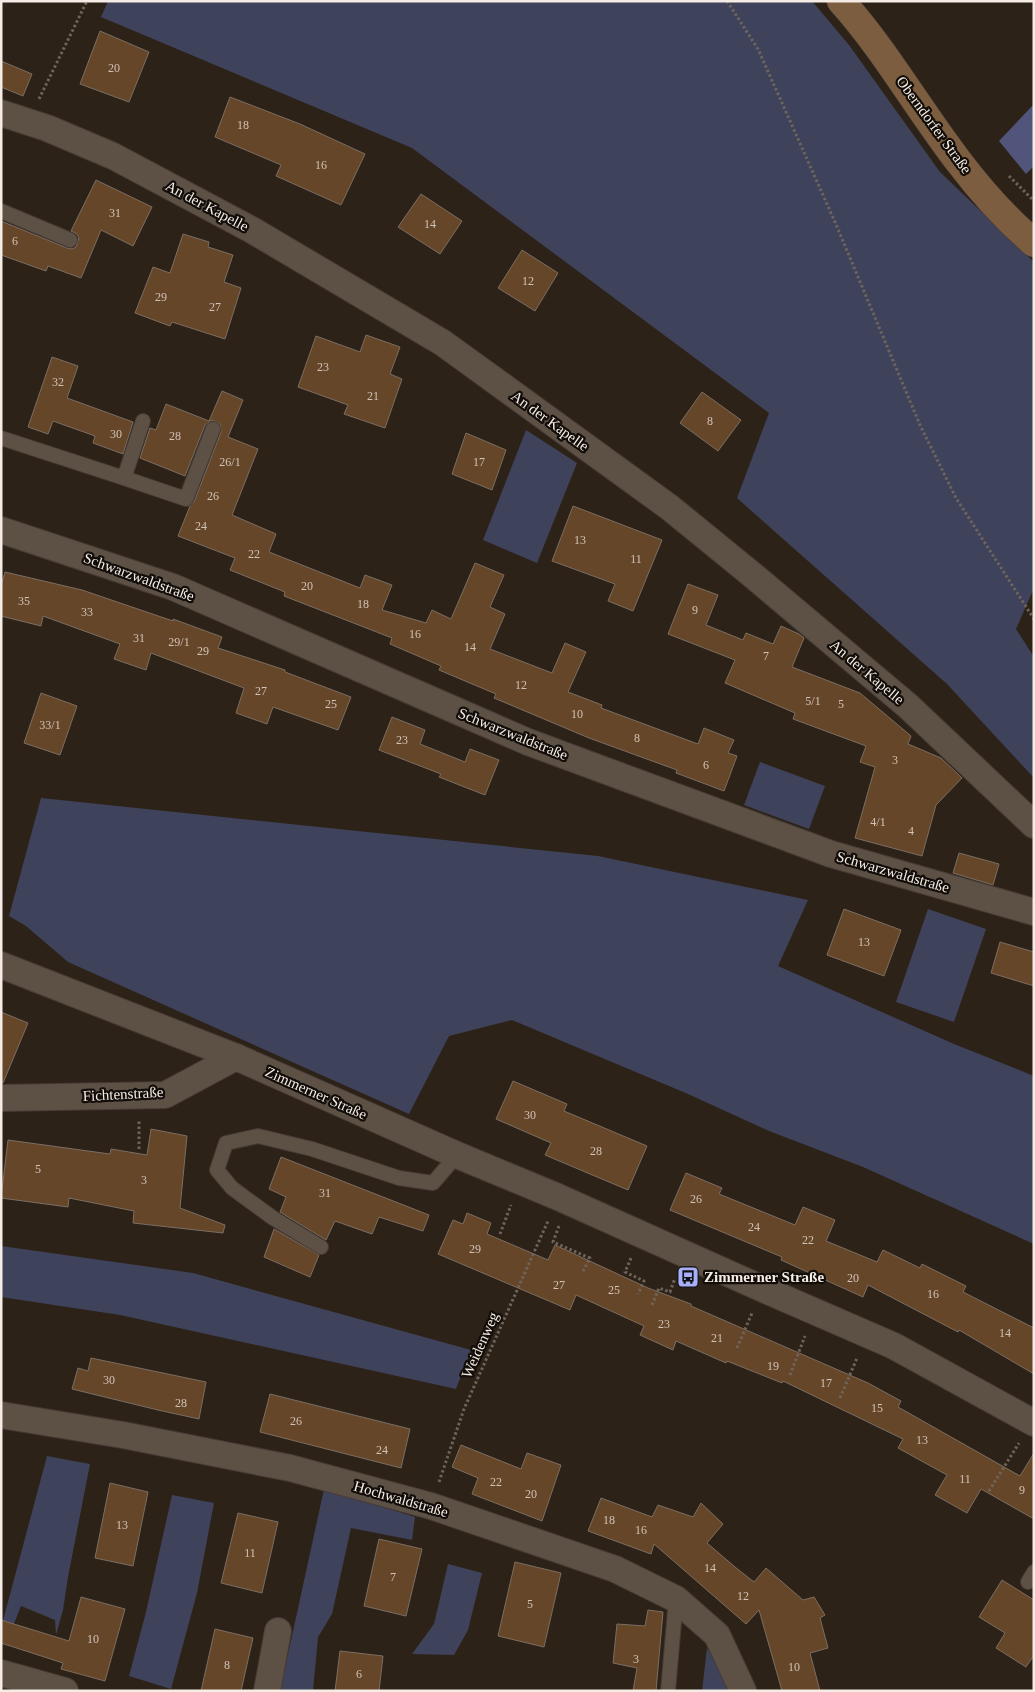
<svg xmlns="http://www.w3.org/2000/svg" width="1035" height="1692" font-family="Georgia,serif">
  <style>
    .green { fill: #3f425b }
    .forest { fill: #51557b }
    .building { fill: #664629; stroke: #7b6e62 }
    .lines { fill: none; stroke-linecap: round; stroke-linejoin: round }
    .lane-casing { stroke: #463c36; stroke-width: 16 }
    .street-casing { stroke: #463c36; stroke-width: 28 }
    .secondary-casing { stroke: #463c36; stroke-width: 29 }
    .path { stroke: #6e645b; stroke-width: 3; stroke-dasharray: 2.5 2.5; stroke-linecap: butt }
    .lane { stroke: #5d5045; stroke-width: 14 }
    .street { stroke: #5d5045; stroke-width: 26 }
    .secondary { stroke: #7c5d3f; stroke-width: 28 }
    .labels { text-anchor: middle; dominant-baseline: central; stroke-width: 4.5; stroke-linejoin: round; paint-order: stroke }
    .number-label { font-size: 12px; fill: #d0c2b6 }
    .street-label { font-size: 15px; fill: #f4ece5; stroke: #120d08 }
    .poi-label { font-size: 15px; font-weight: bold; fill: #f4ece5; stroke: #120d08; text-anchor: start }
  </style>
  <rect width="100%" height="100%" fill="#2d2218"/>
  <g class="green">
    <path d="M108,1H812L849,45L940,172L1034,262V588L1016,629L1034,657V778L947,684L737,498L769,413L412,148L101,17Z"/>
    <path d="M526,430L577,463L537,563L483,540Z"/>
    <path d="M760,762L825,786L809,829L744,805Z"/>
    <path d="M41,798L598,856L808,900L778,966L954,1044L1034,1076V1244L863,1167L769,1131L688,1094L512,1020L449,1036L409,1114L68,962L26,926L9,916Z"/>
    <path d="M928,909L986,929L954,1022L896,1002Z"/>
    <path d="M1,1246L193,1273L471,1350L456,1389L120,1315L1,1297Z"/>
    <path d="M47,1456L90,1464L68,1577L63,1610L56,1635L55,1620L21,1606L6,1644L1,1628Z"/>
    <path d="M324,1489L415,1517L412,1540L351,1528L332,1614L318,1637L313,1691H280Z"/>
    <path d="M172,1495L214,1503L197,1593L171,1689L129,1676L146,1612Z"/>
    <path d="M448,1564L482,1573L468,1630L454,1655L412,1654L434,1624Z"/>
    <path d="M707,1648L730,1685L731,1691H702Z"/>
  </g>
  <path class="forest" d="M1034,104V166L1026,174L999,141Z"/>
  <g class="building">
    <path d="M100,31L149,52L129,102L80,84Z"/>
    <path d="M1,61L32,74L23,96L1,87Z"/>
    <path d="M230,97L300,124L365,154L341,205L276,176L281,165L215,137Z"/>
    <path d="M96,180L152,207L133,246L101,230L81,278L48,266L46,271L1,255V221L67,248L72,249L76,247L79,238L77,234L71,231Z"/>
    <path d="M421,194L462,221L440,254L398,227Z"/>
    <path d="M183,234L209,242L208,247L233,255L224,282L241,288L225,339L172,322L170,326L135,313L153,267L170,273Z"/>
    <path d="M522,250L558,273L535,311L498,288Z"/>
    <path d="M366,335L400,347L390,374L402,379L385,428L344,414L348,405L298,387L316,336L360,352Z"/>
    <path d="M52,357L78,366L67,398L133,422L123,454L93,443L95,436L53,421L48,434L28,427Z"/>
    <path d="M222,391L243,400L228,437L258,449L232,515L276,534L269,552L360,588L365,575L392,585L382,610L426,623L432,610L451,619L475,563L504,575L490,607L505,614L490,649L552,673L565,643L586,652L568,692L602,705L601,708L698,744L704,728L734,740L728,753L737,756L724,791L676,773L677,770L589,738L494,698L496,694L439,670L441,666L390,644L392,638L284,596L285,592L230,570L235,558L178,536L190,506L194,502L221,432L220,424L212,420L205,425L185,476L140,458L150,428L156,430L166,404L209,421Z"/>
    <path d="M702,392L741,420L718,451L680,423Z"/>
    <path d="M466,433L506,450L492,490L452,474Z"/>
    <path d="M573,506L662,540L633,611L608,601L615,584L552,561Z"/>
    <path d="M5,572L82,590L173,621V619L222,637L218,648L285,670V672L351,697L338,730L273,707L267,724L236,713L244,688L151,653L146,670L114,659L120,644L43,616L41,626L1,616V586Z"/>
    <path d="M688,584L718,595L706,625L743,640L746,633L773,644L781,626L799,634L804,638L792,667L860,693L911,736L908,744L941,758L962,778L936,805L922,856L855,838L875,767L860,762L866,746L793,719L795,713L725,683L735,660L668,634Z"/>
    <path d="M41,693L77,706L60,755L24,743Z"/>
    <path d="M392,717L425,730L420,744L465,762L470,749L499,760L485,795L439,777L441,774L379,750Z"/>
    <path d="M959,853L999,864L993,885L953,873Z"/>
    <path d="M844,909L901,930L884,976L827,955Z"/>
    <path d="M1000,942L1034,952V986L991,973Z"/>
    <path d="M1,1012L28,1023L3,1083H1Z"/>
    <path d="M513,1081L567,1104L564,1111L647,1146L628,1190L545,1155L551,1143L496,1119Z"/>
    <path d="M151,1129L187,1136L180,1208L225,1225L223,1233L133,1223L134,1211L69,1198L68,1207L1,1198L8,1140L110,1154L111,1149L147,1155Z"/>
    <path d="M281,1157L429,1215L423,1231L379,1217L372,1234L335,1221L326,1240L280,1212L286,1197L269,1189Z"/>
    <path d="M686,1173L722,1188L719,1194L795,1225L803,1207L835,1220L826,1241L877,1262L883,1250L920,1268L922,1264L966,1286L963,1292L1034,1328V1374L959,1330L958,1332L868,1285L863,1297L781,1260L782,1257L670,1210Z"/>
    <path d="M467,1213L491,1223L487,1234L548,1260L555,1245L648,1288L691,1304V1306L868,1383L901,1401L898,1407L1020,1476L1034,1453V1519L981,1489L967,1513L935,1495L947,1475L898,1448L903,1439L783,1381L782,1383L727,1361L726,1363L676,1341L673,1350L640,1335L644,1326L576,1295L570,1310L438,1254L453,1220L463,1224Z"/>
    <path d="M274,1229L319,1255L310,1277L264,1257Z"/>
    <path d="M91,1358L206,1382L199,1419L158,1410L72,1389L78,1368L88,1371Z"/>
    <path d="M270,1394L410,1429L401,1468L260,1432Z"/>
    <path d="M461,1445L521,1469L527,1453L561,1465L542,1521L472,1494L478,1478L452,1467Z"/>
    <path d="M110,1483L148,1492L133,1566L95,1558Z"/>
    <path d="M601,1498L652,1517L658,1505L693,1517L701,1503L723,1524L707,1543L735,1567L754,1582L766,1568L803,1600L814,1597L825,1615L820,1618L828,1648L810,1653L820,1691H782L759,1610L746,1624L654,1544L651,1554L588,1531Z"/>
    <path d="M238,1513L278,1522L262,1593L221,1583Z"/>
    <path d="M379,1539L422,1549L406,1616L364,1606Z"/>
    <path d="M515,1562L561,1573L544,1647L498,1636Z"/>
    <path d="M1002,1580L1034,1600V1655L1026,1667L996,1648L1005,1633L979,1617Z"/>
    <path d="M81,1597L125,1609L105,1681L61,1669L63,1663L1,1643V1620L69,1641Z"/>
    <path d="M648,1610L663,1612L656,1691H633L637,1668L613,1663L617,1624L645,1626Z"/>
    <path d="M215,1629L253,1638L241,1691H201Z"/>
    <path d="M340,1651L383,1656L379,1691H335Z"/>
  </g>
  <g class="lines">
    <g class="lane-casing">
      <g id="lane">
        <path d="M1,211L70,240"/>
        <path d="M143,421L124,478L186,499L213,429"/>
        <path d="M1,438L124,478"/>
        <path d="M321,1247L273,1218L232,1188L217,1170L226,1143L258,1136L312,1149L399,1178L433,1183L457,1155"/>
        <path d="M1028,1582L1034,1572"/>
        <path d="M668,1691L676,1599"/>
      </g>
    </g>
    <g class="street-casing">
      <g id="street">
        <path d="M1,113L47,128L113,156L252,230L443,343L669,507L750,573L908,706L1034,825"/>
        <path d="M1,530L173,587L528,742L831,854L1034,912"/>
        <path d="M1,965L236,1057L457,1155L558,1197L763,1289L894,1346L1034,1423"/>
        <path d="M1,1098L165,1095L236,1057"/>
        <path d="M1,1415L123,1435L290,1468L431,1506L615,1569L676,1599L717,1635L743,1691"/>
        <path d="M1,1673L65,1691"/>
        <path d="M267,1691L278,1631"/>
      </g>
    </g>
    <g class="secondary-casing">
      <path id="secondary" d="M841,1C886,51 918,109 959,162C981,191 1006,219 1034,243"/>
    </g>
    <g class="path">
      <path d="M727,1L758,49L835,222L920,425L956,498L1034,619"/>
      <path d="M39,99L87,1"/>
      <path d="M1009,176L1034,201"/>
      <path d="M139,1149V1121"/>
      <path d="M559,1226L553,1242L590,1258L583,1271"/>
      <path d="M500,1234L511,1205"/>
      <path d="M631,1258L625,1272L644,1281L638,1294"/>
      <path d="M652,1305L659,1288L670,1292L675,1278"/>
      <path d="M737,1348L752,1313"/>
      <path d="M790,1375L805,1336"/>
      <path d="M840,1398L857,1358"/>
      <path d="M439,1482L464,1409L548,1221"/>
      <path d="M989,1491L1019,1443"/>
    </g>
    <use href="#lane" class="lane"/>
    <use href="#street" class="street"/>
    <use href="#secondary" class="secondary"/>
  </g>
  <defs>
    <g id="bus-square" transform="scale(1.125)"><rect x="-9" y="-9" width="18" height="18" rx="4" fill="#a8b0fc" stroke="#120d08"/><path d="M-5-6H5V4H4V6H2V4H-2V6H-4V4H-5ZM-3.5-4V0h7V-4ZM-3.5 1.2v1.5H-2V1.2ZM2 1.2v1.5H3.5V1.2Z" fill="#111"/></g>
  </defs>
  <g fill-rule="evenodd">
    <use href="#bus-square" x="688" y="1277"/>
  </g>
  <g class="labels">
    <g class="number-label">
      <text x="114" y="68">20</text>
      <text x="243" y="125">18</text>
      <text x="321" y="165">16</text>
      <text x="115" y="213">31</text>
      <text x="430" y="224">14</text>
      <text x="15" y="241">6</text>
      <text x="528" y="281">12</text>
      <text x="161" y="297">29</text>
      <text x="215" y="307">27</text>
      <text x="323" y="367">23</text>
      <text x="58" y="382">32</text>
      <text x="373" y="396">21</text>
      <text x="710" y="421">8</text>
      <text x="116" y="434">30</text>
      <text x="175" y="436">28</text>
      <text x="230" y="462">26/1</text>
      <text x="479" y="462">17</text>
      <text x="213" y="496">26</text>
      <text x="201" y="526">24</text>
      <text x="580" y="540">13</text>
      <text x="254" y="554">22</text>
      <text x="636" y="559">11</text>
      <text x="307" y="586">20</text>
      <text x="24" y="601">35</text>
      <text x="363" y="604">18</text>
      <text x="695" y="610">9</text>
      <text x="87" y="612">33</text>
      <text x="415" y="634">16</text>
      <text x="139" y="638">31</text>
      <text x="179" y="642">29/1</text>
      <text x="470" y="647">14</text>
      <text x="203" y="651">29</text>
      <text x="766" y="656">7</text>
      <text x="521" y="685">12</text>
      <text x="261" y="691">27</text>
      <text x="813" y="701">5/1</text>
      <text x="331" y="704">25</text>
      <text x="841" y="704">5</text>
      <text x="577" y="714">10</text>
      <text x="50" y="725">33/1</text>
      <text x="637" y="738">8</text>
      <text x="402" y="740">23</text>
      <text x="895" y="760">3</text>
      <text x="706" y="765">6</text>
      <text x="878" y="822">4/1</text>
      <text x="911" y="831">4</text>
      <text x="864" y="942">13</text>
      <text x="530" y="1115">30</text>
      <text x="596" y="1151">28</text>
      <text x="38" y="1169">5</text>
      <text x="144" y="1180">3</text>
      <text x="325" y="1193">31</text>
      <text x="696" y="1199">26</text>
      <text x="754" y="1227">24</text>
      <text x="808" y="1240">22</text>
      <text x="475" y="1249">29</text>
      <text x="853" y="1278">20</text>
      <text x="559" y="1285">27</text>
      <text x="614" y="1290">25</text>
      <text x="933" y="1294">16</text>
      <text x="664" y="1324">23</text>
      <text x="1005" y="1333">14</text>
      <text x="717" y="1338">21</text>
      <text x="773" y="1366">19</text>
      <text x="109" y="1380">30</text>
      <text x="826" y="1383">17</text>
      <text x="181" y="1403">28</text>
      <text x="877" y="1408">15</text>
      <text x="296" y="1421">26</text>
      <text x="922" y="1440">13</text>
      <text x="382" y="1450">24</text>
      <text x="965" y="1479">11</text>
      <text x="496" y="1482">22</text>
      <text x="1022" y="1490">9</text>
      <text x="531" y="1494">20</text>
      <text x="609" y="1520">18</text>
      <text x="122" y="1525">13</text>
      <text x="641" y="1530">16</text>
      <text x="250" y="1553">11</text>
      <text x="710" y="1568">14</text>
      <text x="393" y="1577">7</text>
      <text x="743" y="1596">12</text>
      <text x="530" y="1604">5</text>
      <text x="93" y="1639">10</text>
      <text x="636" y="1659">3</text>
      <text x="227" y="1665">8</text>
      <text x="794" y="1667">10</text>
      <text x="359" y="1674">6</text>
    </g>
    <g class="street-label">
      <text transform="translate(934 125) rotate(54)">Oberndorfer Straße</text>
      <text transform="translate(207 206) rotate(28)">An der Kapelle</text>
      <text transform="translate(550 421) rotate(36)">An der Kapelle</text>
      <text transform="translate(139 577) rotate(20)">Schwarzwaldstraße</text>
      <text transform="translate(867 672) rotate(40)">An der Kapelle</text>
      <text transform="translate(513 734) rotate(22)">Schwarzwaldstraße</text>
      <text transform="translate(893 872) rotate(16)">Schwarzwaldstraße</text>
      <text transform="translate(316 1093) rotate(24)">Zimmerner Straße</text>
      <text transform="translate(123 1094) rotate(-3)">Fichtenstraße</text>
      <text transform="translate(480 1345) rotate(-66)">Weidenweg</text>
      <text transform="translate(401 1499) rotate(16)">Hochwaldstraße</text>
    </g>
    <g class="poi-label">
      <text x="704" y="1277">Zimmerner Straße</text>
    </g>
  </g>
  <rect width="1035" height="1692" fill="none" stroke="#f4ece5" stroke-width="5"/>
</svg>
